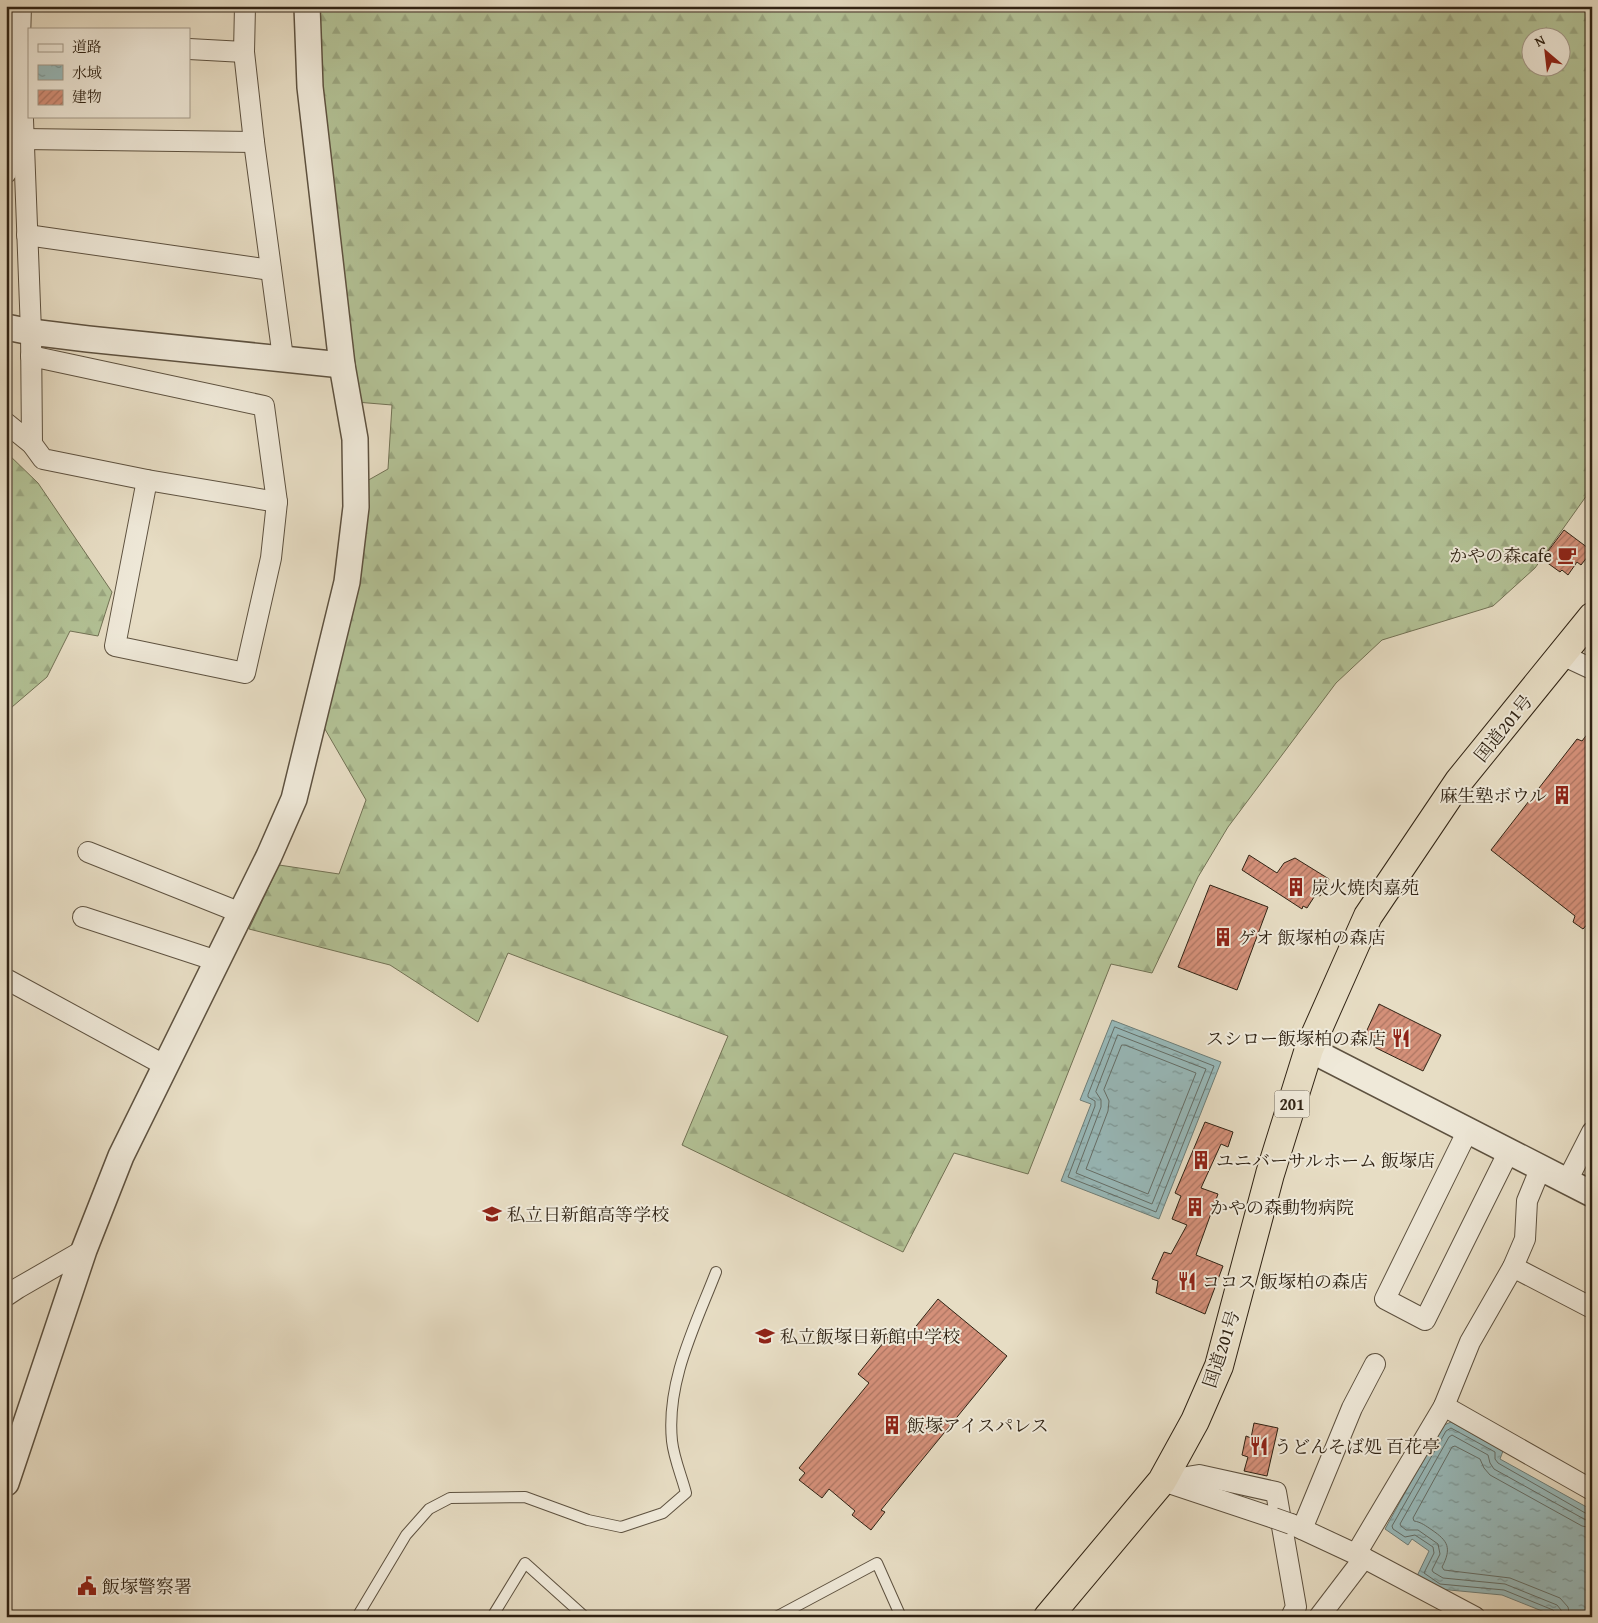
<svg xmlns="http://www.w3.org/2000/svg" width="1598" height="1623" font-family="'Gentium Book Plus','Noto Serif JP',serif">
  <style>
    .forest { fill: url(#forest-firs); stroke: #727255; fill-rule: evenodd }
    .water { fill: url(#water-ripples); stroke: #6e7e78 }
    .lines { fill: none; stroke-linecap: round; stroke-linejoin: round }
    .shore { stroke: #646e68; stroke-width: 1 }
    .building { fill: url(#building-hatch); stroke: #302314 }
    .service-casing { stroke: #5e5240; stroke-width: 12 }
    .minor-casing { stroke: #5e5240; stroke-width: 22 }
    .tertiary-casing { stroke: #5e5240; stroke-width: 28 }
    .trunk-casing { stroke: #302314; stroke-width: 30 }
    .service { stroke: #efe9d9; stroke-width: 10 }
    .minor { stroke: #efe9d9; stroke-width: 20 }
    .tertiary { stroke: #efe9d9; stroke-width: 25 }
    .trunk { stroke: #e7ddc4; stroke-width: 28 }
    .minor-bridge-casing { stroke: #5e5240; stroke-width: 22; stroke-linecap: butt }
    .minor-bridge { stroke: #efe9d9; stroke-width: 20 }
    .labels { text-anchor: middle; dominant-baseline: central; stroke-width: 4; stroke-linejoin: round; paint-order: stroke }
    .shield { fill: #efe9d9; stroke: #695e4f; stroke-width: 1 }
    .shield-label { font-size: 16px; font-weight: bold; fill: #302314 }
    .poi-label { font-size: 18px; fill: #302314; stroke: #efe9d9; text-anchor: start }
    .street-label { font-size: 18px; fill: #302314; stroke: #efe9d9 }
  </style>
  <defs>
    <pattern id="forest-firs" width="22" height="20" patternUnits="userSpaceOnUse" patternTransform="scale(1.25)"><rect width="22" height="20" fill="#b3c296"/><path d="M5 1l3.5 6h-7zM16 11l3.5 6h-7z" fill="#9aa680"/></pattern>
    <pattern id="water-ripples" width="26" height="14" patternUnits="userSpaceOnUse" patternTransform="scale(1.25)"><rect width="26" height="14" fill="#98babb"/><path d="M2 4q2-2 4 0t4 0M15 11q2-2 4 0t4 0" fill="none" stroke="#7c9797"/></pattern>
    <pattern id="building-hatch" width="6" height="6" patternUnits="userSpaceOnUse" patternTransform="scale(1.25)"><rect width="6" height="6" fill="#d49079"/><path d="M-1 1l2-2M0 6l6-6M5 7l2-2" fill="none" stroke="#ac7562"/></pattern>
  </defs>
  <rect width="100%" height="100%" fill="#e7ddc4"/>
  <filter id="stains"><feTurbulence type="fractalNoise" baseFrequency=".004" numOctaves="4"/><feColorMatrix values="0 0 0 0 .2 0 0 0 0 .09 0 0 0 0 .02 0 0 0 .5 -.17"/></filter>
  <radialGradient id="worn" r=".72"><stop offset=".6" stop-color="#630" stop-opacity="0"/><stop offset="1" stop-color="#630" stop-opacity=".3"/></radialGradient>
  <g class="forest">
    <path d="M316,6H1592V488L1535,568L1493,606L1382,640L1336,683L1228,827L1198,877L1152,973L1111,964L1028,1174L954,1153L903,1252L682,1145L728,1036L508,953L478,1022L390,965L249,929L279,865L339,874L366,800L322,724L365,482L388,469L392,405L356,402L317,55ZM1530,38H1560V68H1530Z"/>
    <path d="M6,452L38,483L112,592L98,636L70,631L47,677L12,707L6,719Z"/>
  </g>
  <g class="water">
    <path d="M1112,1020L1221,1062L1159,1219L1061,1181L1091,1104L1080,1100Z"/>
    <path d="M1451,1422L1503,1451L1500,1459L1592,1510V1617H1557L1502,1595L1439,1589L1417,1576L1429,1551L1412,1539L1408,1545L1385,1529L1442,1426Z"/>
  </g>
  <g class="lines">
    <g class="shore">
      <path d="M1115,1027L1214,1066L1156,1212L1068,1177L1095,1106V1101L1088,1097V1095Z"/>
      <path d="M1118,1035L1206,1069L1152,1204L1076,1173L1101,1107V1100L1096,1092Z"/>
      <path d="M1122,1045H1125L1196,1073L1148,1194L1086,1169L1108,1111L1109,1101L1104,1090Z"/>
      <path d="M1556,1617V1613L1553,1610L1504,1590L1440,1584L1424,1573L1434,1553L1433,1547L1415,1535L1405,1537L1393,1529L1392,1526L1446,1431L1451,1428L1495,1452V1459L1498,1463L1587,1514H1592"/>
      <path d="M1563,1617L1561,1610L1557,1605L1505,1584L1443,1578L1433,1572L1432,1570L1440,1554L1438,1544L1418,1530H1406L1401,1526L1400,1524L1449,1437L1452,1435L1488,1455L1490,1463L1494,1469L1584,1519L1592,1521"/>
      <path d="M1570,1617L1568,1607L1560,1598L1510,1578L1444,1570L1442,1567C1452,1548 1448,1541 1432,1530C1426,1526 1421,1522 1414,1521L1413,1518L1452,1447L1455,1446L1480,1459L1484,1468L1490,1475L1582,1526L1592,1528"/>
    </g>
  </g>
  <g class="building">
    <path d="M1564,530L1592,551L1581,565L1577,562L1568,575L1562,570L1560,572L1542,559Z"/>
    <path d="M1592,728V919L1583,929L1573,922L1575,916L1491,850L1577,739L1582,741Z"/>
    <path d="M1249,855L1277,873L1284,863L1295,858L1329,879L1320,896L1316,894L1307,908L1303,906L1302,909L1242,870Z"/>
    <path d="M1210,885L1268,907L1237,990L1178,967Z"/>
    <path d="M1379,1004L1441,1035L1423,1071L1362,1041Z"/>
    <path d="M1205,1122L1233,1132L1228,1147L1221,1144L1201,1188L1218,1194L1196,1255L1223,1266L1205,1314L1156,1293L1158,1281L1152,1279L1164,1252L1171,1254L1187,1225L1172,1219L1181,1196L1175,1193Z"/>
    <path d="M938,1299L1007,1356L881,1510L885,1512L871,1530L852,1515L855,1511L829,1489L822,1498L799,1480L805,1473L799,1468L869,1383L858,1374L892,1332L904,1341Z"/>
    <path d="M1254,1423L1278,1428L1267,1476L1244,1471L1248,1457L1242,1455L1246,1436L1251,1438Z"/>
  </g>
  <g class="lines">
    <g class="service-casing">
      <g id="service">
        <path d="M357,1617L406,1535L429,1509L450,1498L525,1497L588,1520L621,1527L663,1513L686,1493C682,1477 674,1459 672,1441C666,1382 695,1326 716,1272"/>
        <path d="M492,1617L525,1563L585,1617"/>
        <path d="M776,1617L877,1563L901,1617"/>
      </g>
    </g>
    <g class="minor-casing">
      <g id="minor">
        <path d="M21,6L20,40L31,332L32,444"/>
        <path d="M245,6L244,52L254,142L283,358"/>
        <path d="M189,49L244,52"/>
        <path d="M23,139L254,142"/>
        <path d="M6,173L7,99"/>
        <path d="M27,235L271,270"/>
        <path d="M31,356L264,406L277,502L271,558L245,673L115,646L147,480"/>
        <path d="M6,423L32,444L43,459L147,480L277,502"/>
        <path d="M1562,655L1592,669"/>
        <path d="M88,852L241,913"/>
        <path d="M83,917L217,961"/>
        <path d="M6,979L166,1066"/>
        <path d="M1468,1130L1385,1299L1425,1320L1509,1151"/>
        <path d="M1567,1181L1592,1132"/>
        <path d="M1513,1267L1592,1308"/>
        <path d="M6,1296L18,1288L84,1250"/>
        <path d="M1444,1406L1592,1490"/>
        <path d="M1162,1481L1199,1475L1276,1492L1296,1607L1291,1617"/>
        <path d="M1166,1482L1274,1518"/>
        <path d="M1291,1524L1364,1558L1475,1617"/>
        <path d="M1302,1529L1352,1408L1375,1364"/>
        <path d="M1356,1554L1444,1406L1470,1342L1513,1267L1525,1239L1527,1201L1541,1167"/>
        <path d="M1319,1617L1364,1558"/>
      </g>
    </g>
    <g class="tertiary-casing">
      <g id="tertiary">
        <path d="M6,327L31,332L88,339L342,365"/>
        <path d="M1309,1049L1592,1194"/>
        <path d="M6,1483L84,1250L121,1156L269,856L294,799L347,582L356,507L355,439L342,365L310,87L307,6"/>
      </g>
    </g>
    <g class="trunk-casing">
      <path id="trunk" d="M1048,1617L1162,1481L1195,1421L1219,1366L1270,1174L1309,1049L1368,916L1459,781L1592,617"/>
    </g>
    <use href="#service" class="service"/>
    <use href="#minor" class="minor"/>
    <use href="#tertiary" class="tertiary"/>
    <use href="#trunk" class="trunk"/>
    <g class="minor-bridge-casing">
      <path id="minor-bridge" d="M1274,1518L1291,1524"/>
    </g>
    <use href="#minor-bridge" class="minor-bridge"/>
  </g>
  <defs>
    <g id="cafe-bare" transform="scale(1.5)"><path d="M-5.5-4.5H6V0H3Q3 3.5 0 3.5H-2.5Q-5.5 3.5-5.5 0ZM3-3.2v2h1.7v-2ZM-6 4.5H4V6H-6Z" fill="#8f2418" stroke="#efe9d9" stroke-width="2.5" paint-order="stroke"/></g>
    <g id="building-bare" transform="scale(1.5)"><path d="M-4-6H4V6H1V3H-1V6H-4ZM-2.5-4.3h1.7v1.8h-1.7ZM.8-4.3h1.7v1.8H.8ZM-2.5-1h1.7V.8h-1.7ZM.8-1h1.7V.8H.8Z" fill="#8f2418" stroke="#efe9d9" stroke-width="2.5" paint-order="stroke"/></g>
    <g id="restaurant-bare" transform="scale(1.5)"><path d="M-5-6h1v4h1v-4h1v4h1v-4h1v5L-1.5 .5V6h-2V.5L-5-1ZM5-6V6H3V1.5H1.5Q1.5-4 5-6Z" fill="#8f2418" stroke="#efe9d9" stroke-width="2.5" paint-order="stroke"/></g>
    <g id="school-bare" transform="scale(1.5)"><path d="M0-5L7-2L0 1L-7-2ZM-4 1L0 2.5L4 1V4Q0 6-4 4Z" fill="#8f2418" stroke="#efe9d9" stroke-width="2.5" paint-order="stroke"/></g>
    <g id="civic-bare" transform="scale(1.5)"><path d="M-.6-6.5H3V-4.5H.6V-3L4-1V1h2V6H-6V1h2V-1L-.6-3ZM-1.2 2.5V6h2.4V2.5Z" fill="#8f2418" stroke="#efe9d9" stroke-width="2.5" paint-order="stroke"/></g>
  </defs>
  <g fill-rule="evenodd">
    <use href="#cafe-bare" x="1567" y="555"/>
    <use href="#building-bare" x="1562" y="795"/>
    <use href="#building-bare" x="1296" y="887"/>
    <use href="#building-bare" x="1223" y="937"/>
    <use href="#restaurant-bare" x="1401" y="1038"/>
    <use href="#building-bare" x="1201" y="1160"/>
    <use href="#building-bare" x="1195" y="1207"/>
    <use href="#school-bare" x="492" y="1214"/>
    <use href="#restaurant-bare" x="1187" y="1281"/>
    <use href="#school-bare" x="765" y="1336"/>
    <use href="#building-bare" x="892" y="1425"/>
    <use href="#restaurant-bare" x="1259" y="1446"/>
    <use href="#civic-bare" x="87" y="1586"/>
  </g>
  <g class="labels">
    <rect class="shield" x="1274.5" y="1090.5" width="35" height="27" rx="4"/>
    <g class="shield-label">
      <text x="1292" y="1104">201</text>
    </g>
    <g class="poi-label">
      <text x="1552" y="555" text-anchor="end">かやの森cafe</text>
      <text x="1547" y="795" text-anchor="end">麻生塾ボウル</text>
      <text x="1311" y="887">炭火焼肉嘉苑</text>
      <text x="1238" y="937">ゲオ 飯塚柏の森店</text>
      <text x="1386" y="1038" text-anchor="end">スシロー飯塚柏の森店</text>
      <text x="1216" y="1160">ユニバーサルホーム 飯塚店</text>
      <text x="1210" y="1207">かやの森動物病院</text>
      <text x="507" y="1214">私立日新館高等学校</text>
      <text x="1202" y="1281">ココス 飯塚柏の森店</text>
      <text x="780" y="1336">私立飯塚日新館中学校</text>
      <text x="907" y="1425">飯塚アイスパレス</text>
      <text x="1274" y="1446">うどんそば処 百花亭</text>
      <text x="102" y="1586">飯塚警察署</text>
    </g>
    <g class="street-label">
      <text transform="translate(1503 728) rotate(-51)">国道201号</text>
      <text transform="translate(1221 1349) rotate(-72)">国道201号</text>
    </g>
  </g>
  <rect width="1598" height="1623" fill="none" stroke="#e7ddc4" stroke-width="25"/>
  <rect x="8" y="8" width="1583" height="1608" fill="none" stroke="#302314" stroke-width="2.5"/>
  <rect x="12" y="12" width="1573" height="1598" fill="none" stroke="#302314"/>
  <rect x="28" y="28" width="162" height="90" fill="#efe9d9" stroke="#a39a8a"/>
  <rect x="38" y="44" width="25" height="8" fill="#efe9d9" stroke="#a39a8a"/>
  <text x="72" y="52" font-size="15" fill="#302314">道路</text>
  <rect x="38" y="65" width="25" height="15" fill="url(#water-ripples)" stroke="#a39a8a"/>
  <text x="72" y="78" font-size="15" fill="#302314">水域</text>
  <rect x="38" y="90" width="25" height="15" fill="url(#building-hatch)" stroke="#a39a8a"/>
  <text x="72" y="102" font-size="15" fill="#302314">建物</text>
  <g transform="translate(1546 52) rotate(332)"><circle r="24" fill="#efe9d9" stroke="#a39a8a"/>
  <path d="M0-4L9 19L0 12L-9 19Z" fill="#8f2418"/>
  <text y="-8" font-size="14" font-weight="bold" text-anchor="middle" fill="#302314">N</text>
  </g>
  <rect width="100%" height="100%" filter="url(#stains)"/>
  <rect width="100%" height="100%" fill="url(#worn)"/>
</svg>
